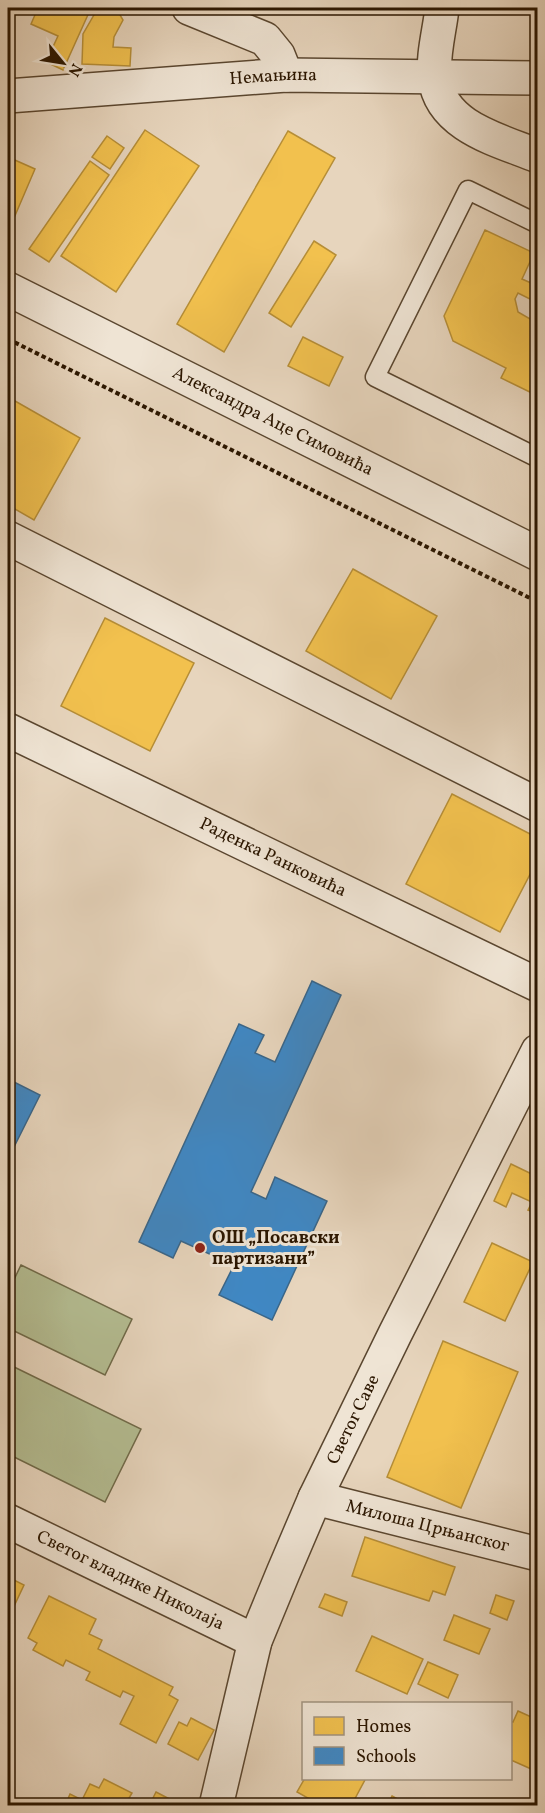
<svg xmlns="http://www.w3.org/2000/svg" width="545" height="1813" font-family="Vollkorn,serif">
  <style>
    .green { fill: #b4bd92; stroke: #706a49; stroke-width: 1.5 }
    .homes { fill: #f2c14e; stroke: #b68e37; stroke-width: 1.5 }
    .schools { fill: #3f88c5; stroke: #39668a; stroke-width: 1.5 }
    .lines { fill: none; stroke-linecap: round; stroke-linejoin: round }
    .service-casing { stroke: #5a462f; stroke-width: 21 }
    .minor-casing { stroke: #5a462f; stroke-width: 36 }
    .tertiary-casing { stroke: #5a462f; stroke-width: 36 }
    .path { stroke: #2b1600; stroke-width: 4; stroke-dasharray: 4.5 3; stroke-linecap: butt }
    .service { stroke: #efe4d4; stroke-width: 18 }
    .minor { stroke: #efe4d4; stroke-width: 33 }
    .tertiary { stroke: #efe4d4; stroke-width: 33 }
    .poi-dot { fill: #8f2418; stroke: #efe4d4; stroke-width: 2 }
    .labels { text-anchor: middle; dominant-baseline: central; stroke-width: 6; stroke-linejoin: round; paint-order: stroke }
    .street-label { font-size: 18px; fill: #2b1600; stroke: #efe4d4 }
    .poi-label { font-size: 18px; font-weight: bold; fill: #2b1600; stroke: #efe4d4; text-anchor: start }
  </style>
  <rect width="100%" height="100%" fill="#e7d5bd"/>
  <filter id="stains"><feTurbulence type="fractalNoise" baseFrequency=".00333" numOctaves="4"/><feColorMatrix values="0 0 0 0 .2 0 0 0 0 .09 0 0 0 0 .02 0 0 0 .5 -.17"/></filter>
  <radialGradient id="worn" r=".72"><stop offset=".6" stop-color="#630" stop-opacity="0"/><stop offset="1" stop-color="#630" stop-opacity=".3"/></radialGradient>
  <g class="green">
    <path d="M21,1265L132,1319L105,1375L8,1328V1292Z"/>
    <path d="M8,1364L141,1429L105,1502L8,1454Z"/>
  </g>
  <g class="homes">
    <path d="M38,8H91L63,70L46,62L58,36L31,24Z"/>
    <path d="M98,8H116L123,20L114,37L113,47L131,48L130,66L82,64L83,34Z"/>
    <path d="M145,130L199,166L116,292L61,256Z"/>
    <path d="M288,131L335,158L224,352L177,324Z"/>
    <path d="M107,136L124,148L110,169L92,157Z"/>
    <path d="M8,157L35,169L8,232Z"/>
    <path d="M90,161L109,175L49,262L29,249Z"/>
    <path d="M485,230L534,253L522,279L538,286V303L518,293L515,299L518,312L530,319L538,305V396L501,378L506,368L453,341L444,316Z"/>
    <path d="M314,241L336,255L291,327L269,313Z"/>
    <path d="M303,337L343,357L329,386L288,366Z"/>
    <path d="M8,397L80,438L34,520L8,505Z"/>
    <path d="M353,569L437,616L391,699L306,651Z"/>
    <path d="M105,618L194,663L150,751L61,706Z"/>
    <path d="M452,794L538,838V859L500,932L406,884Z"/>
    <path d="M511,1164L538,1177V1214L528,1210L532,1202L512,1193L506,1207L494,1201Z"/>
    <path d="M492,1243L533,1262L505,1321L464,1302Z"/>
    <path d="M443,1341L518,1372L461,1508L387,1477Z"/>
    <path d="M365,1537L455,1567L445,1595L433,1591L429,1601L352,1576Z"/>
    <path d="M8,1577L24,1585L8,1619Z"/>
    <path d="M325,1594L347,1602L342,1616L319,1607Z"/>
    <path d="M496,1595L514,1601L507,1620L490,1613Z"/>
    <path d="M49,1596L96,1619L89,1634L102,1640L98,1649L173,1687L169,1695L178,1700L156,1743L120,1724L134,1696L123,1691L120,1697L86,1680L90,1672L66,1660L63,1666L33,1650L37,1643L28,1638Z"/>
    <path d="M454,1615L490,1629L479,1654L444,1640Z"/>
    <path d="M372,1636L423,1659L407,1694L356,1671Z"/>
    <path d="M428,1662L458,1675L448,1698L418,1684Z"/>
    <path d="M518,1711L538,1720V1772L511,1760L510,1762V1721L513,1722Z"/>
    <path d="M191,1718L214,1730L198,1760L168,1744L179,1722L187,1726Z"/>
    <path d="M305,1778H366L351,1806H322L297,1792Z"/>
    <path d="M104,1779L132,1793L129,1798L144,1806H65L70,1794L82,1800L90,1784L99,1788Z"/>
    <path d="M156,1792L183,1806H149Z"/>
    <path d="M392,1796L410,1806H387Z"/>
  </g>
  <g class="schools">
    <path d="M312,981L341,995L251,1192L266,1199L275,1177L327,1201L272,1320L219,1295L234,1265L181,1241L173,1258L139,1242L239,1024L264,1035L255,1053L275,1062Z"/>
    <path d="M8,1079L40,1095L8,1159Z"/>
  </g>
  <g class="lines">
    <g class="service-casing">
      <path id="service" d="M538,224L468,190L375,377L538,458"/>
    </g>
    <g class="minor-casing">
      <g id="minor">
        <path d="M189,8L265,39L278,55L286,75"/>
        <path d="M442,8C440,29 432,56 435,78C441,127 499,140 538,156"/>
        <path d="M8,538L538,805"/>
        <path id="s1" d="M8,730L538,985"/>
        <path id="s2" d="M315,1498L538,1554"/>
        <path id="s3" d="M8,1521L255,1641"/>
        <path id="s4" d="M216,1806L255,1641L283,1573L315,1498L395,1334L538,1051"/>
      </g>
    </g>
    <g class="tertiary-casing">
      <g id="tertiary">
        <path id="s5" d="M8,96L286,75L538,78"/>
        <path id="s6" d="M8,289L538,554"/>
      </g>
    </g>
    <path class="path" d="M8,339L538,602"/>
    <use href="#service" class="service"/>
    <use href="#minor" class="minor"/>
    <use href="#tertiary" class="tertiary"/>
  </g>
  <circle class="poi-dot" cx="200" cy="1248" r="6"/>
  <g class="labels">
    <g class="street-label">
      <text stroke="none"><textPath href="#s5" startOffset="266">Немањина</textPath></text>
      <text stroke="none"><textPath href="#s6" startOffset="296">Александра Аце Симовића</textPath></text>
      <text stroke="none"><textPath href="#s1" startOffset="294">Раденка Ранковића</textPath></text>
      <text stroke="none"><textPath href="#s4" startOffset="412">Светог Саве</textPath></text>
      <text stroke="none"><textPath href="#s2" startOffset="116">Милоша Црњанског</textPath></text>
      <text stroke="none"><textPath href="#s3" startOffset="136">Светог владике Николаја</textPath></text>
    </g>
    <g class="poi-label">
      <text x="212" y="1238">ОШ „Посавски<tspan x="212" dy="21">партизани”</tspan></text>
    </g>
  </g>
  <rect width="545" height="1813" fill="none" stroke="#e7d5bd" stroke-width="30"/>
  <rect x="9" y="9" width="527" height="1795" fill="none" stroke="#2b1600" stroke-width="3"/>
  <rect x="15" y="15" width="515" height="1783" fill="none" stroke="#2b1600" stroke-width="1.5"/>
  <rect x="302" y="1702" width="210" height="78" fill="#efe4d4" stroke="#a1927f" stroke-width="1.5"/>
  <rect x="314" y="1717" width="30" height="18" fill="#f2c14e" stroke="#a1927f" stroke-width="1.5"/>
  <text x="356" y="1732" font-size="18" fill="#2b1600">Homes</text>
  <rect x="314" y="1747" width="30" height="18" fill="#3f88c5" stroke="#a1927f" stroke-width="1.5"/>
  <text x="356" y="1762" font-size="18" fill="#2b1600">Schools</text>
  <g transform="translate(63 63) rotate(120)" stroke="#efe4d4" stroke-width="4.5" paint-order="stroke">
  <path d="M0-4.5L10 22L0 15L-10 22Z" fill="#2b1600"/>
  <text y="-9" font-size="16" font-weight="bold" text-anchor="middle" fill="#2b1600">N</text>
  </g>
  <rect width="100%" height="100%" filter="url(#stains)"/>
  <rect width="100%" height="100%" fill="url(#worn)"/>
</svg>
